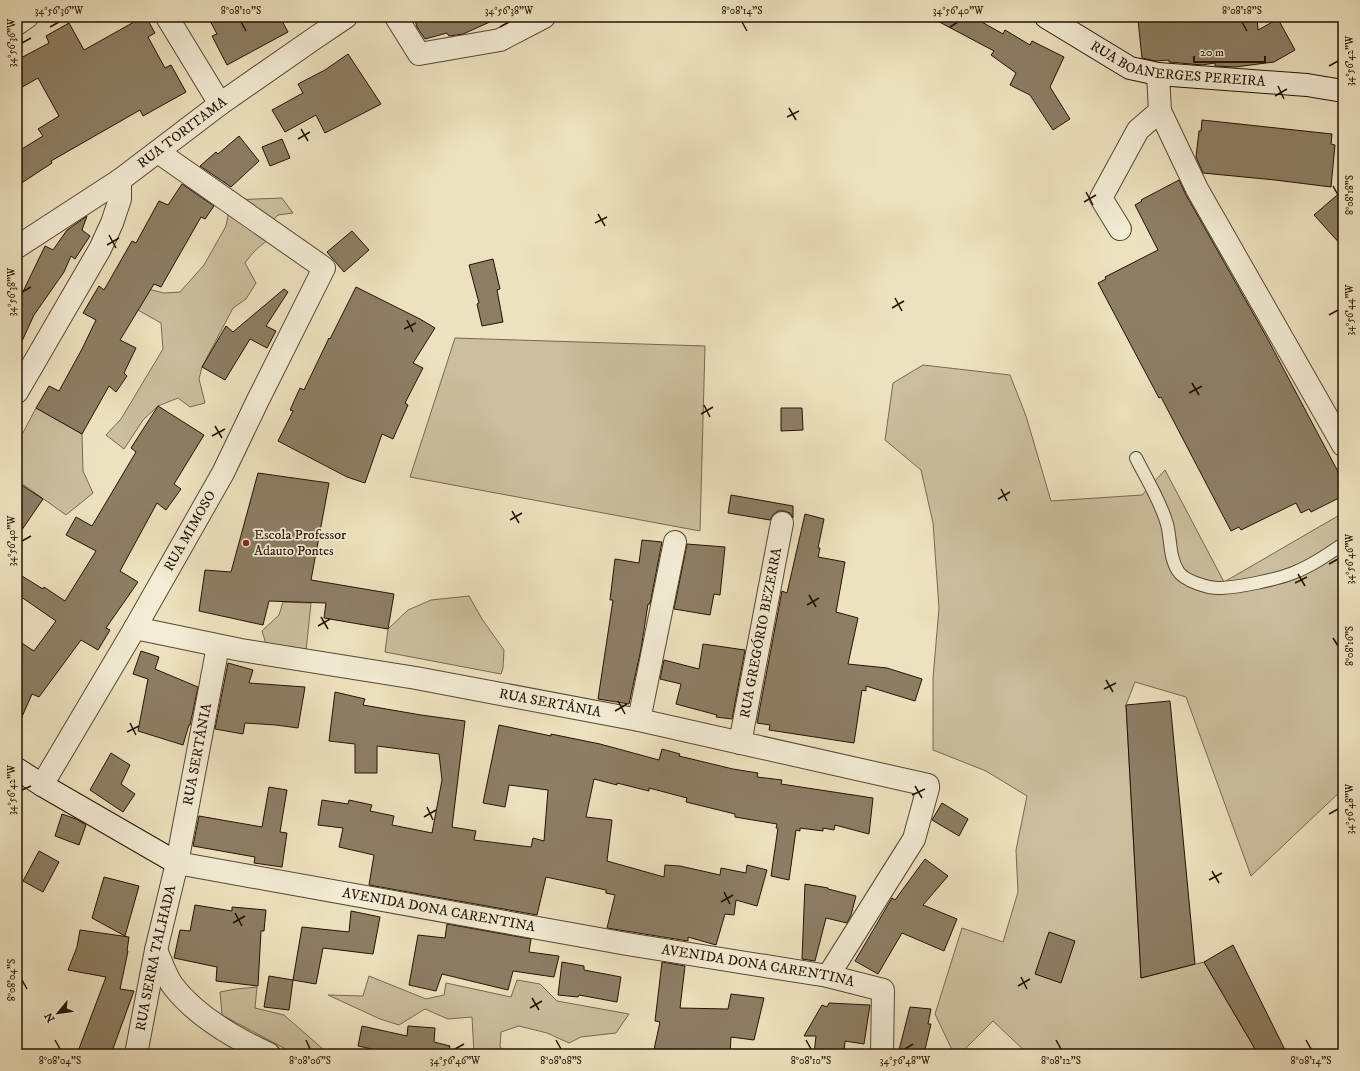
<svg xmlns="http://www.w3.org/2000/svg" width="1360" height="1071" font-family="'IM FELL DW Pica',serif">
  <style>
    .green { fill: #cbbf9f; stroke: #786850 }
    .building { fill: #8d7e64; stroke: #251202 }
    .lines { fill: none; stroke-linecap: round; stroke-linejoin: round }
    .lane-casing { stroke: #574631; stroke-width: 14 }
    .street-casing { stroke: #574631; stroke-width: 24 }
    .secondary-casing { stroke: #251202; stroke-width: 24 }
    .lane { stroke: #f3ecd5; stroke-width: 12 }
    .street { stroke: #f3ecd5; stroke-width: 22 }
    .secondary { stroke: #f3ecd5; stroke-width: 22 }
    .ticks { fill: none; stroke: #251202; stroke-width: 1.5 }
    .poi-dot { fill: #8f2418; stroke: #f3ecd5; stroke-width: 1.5 }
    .labels { text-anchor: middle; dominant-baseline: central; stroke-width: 3.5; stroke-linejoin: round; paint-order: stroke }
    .street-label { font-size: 14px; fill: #251202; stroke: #f3ecd5 }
    .poi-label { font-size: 14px; fill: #251202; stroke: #f3ecd5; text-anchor: start }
    .neatline { fill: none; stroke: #251202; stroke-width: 1.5 }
    .ticks-label { font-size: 10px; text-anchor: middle; fill: #251202 }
  </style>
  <rect width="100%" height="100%" fill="#ede2bf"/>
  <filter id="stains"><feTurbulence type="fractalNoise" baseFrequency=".005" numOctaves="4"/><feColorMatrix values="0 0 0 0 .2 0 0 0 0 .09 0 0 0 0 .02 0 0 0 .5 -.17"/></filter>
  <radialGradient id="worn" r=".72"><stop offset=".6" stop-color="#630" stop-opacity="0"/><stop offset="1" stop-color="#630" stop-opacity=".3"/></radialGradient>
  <g class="green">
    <path d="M282,198L293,213L278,215L267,227L273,237C261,244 253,252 245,263L256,283L246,299L233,308L202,367L199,379L205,403L190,407L178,398L158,406L143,420L124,449L106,435L121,419L163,349L161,323L138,310L148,289L164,293L180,292L204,265L226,226L231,200Z"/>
    <path d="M455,338L705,346L700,531L410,477Z"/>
    <path d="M923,365L1010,375L1026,416L1051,501L1142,495L1165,470L1224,582L1343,513V789L1251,876L1186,697L1135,682L1126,705L1141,978L1204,962L1258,1054H1028L993,1021L960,1054H954L935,1014L962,928L1003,942L1018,892L1016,850L1027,796L986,771L933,750V678L939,608L933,523L921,470L885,440L893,383Z"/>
    <path d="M36,408L82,434L83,471L93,493L66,515L17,480V444Z"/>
    <path d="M469,596L482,619L504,650L503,668L501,674L385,652L388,629L408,610L431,600Z"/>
    <path d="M283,602L311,603L306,651L266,644L262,631L279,615Z"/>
    <path d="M369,976L426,999L444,995L446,983L511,997L517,980L540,984L557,1001L629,1014L616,1033L581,1037L569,1043L547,1033L519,1026L501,1032L500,1047L508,1054H474L472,1017L448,1019L425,1009L399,1025L380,1019L328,995L363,996Z"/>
    <path d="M257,987L255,1008L284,1015L324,1050L323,1054H295L222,1015L220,992L236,989Z"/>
  </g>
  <g class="building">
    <path d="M143,17H146L155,33L148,37L165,68L171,65L186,92L143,116L140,110L51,161L52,163L17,186V152L43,136L38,129L59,116L38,78L17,90V60L49,43L46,36L69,23L84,50Z"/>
    <path d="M208,17H280L288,32L227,65L212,36L217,34Z"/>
    <path d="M414,17H501L463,34L449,36L447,33L425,39L417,27Z"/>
    <path d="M930,17H973L1003,34L1005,30L1030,45L1032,41L1064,57L1050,87L1070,119L1053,130L1030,95L1010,85L1016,73L991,55L994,51Z"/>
    <path d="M1167,17H1257L1258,30L1278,19L1295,50L1274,62L1235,67L1215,66V63L1202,65L1169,62V60L1156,61L1142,58L1138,20Z"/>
    <path d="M348,54L381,104L325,133L316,115L285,132L272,110L303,93L298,84L325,70Z"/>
    <path d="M1202,120L1332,134L1331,144L1335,145L1331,187L1275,180L1203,173L1196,157L1199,131H1201Z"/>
    <path d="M239,136L259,161L231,187L200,166L216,152L218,154Z"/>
    <path d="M282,139L290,158L270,166L262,147Z"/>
    <path d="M1179,180L1186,195L1266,336L1343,481V496L1311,512L1309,509L1301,513L1296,503L1241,530L1239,527L1231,531L1161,397L1159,398L1098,283L1106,279L1105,277L1158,250L1135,205L1142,201L1141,200Z"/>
    <path d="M182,184L214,206L205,219L201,217L161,287L154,284L120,340L136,348L124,373L127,376L116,392L109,386L82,434L36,408L49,386L59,391L82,349L96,320L83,313L99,286L104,290L132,241L136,243L159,201L168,205Z"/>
    <path d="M1343,190V247L1314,215Z"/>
    <path d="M87,216L82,230L90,236L75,259L71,256L64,272L34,315L17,352V304L45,246L53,250L67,230Z"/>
    <path d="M352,231L369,250L344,272L327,252Z"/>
    <path d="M493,259L500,289L497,290L503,322L482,326L477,304L479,303L469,265Z"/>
    <path d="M356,287L420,319L435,328L413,363L423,368L405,403L408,405L393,439L382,434L365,483L347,477L278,441L293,411L290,410L300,388L304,390L329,338L330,339Z"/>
    <path d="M284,289L288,292L266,326L276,331L267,348L250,339L225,380L202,367L226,326L233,332Z"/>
    <path d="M158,406L204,435L174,484L181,489L166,510L157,503L120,571L138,582L106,628L110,630L98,650L81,640L39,697L32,694L17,728V640L34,651L56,621L17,594V573L43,589L44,587L65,601L96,551L66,535L76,517L92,526L136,452L131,448Z"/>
    <path d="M781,408H802L803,430L781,431Z"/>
    <path d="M258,473L329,483L311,580L394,594L388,629L324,618L326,603L269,601L263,625L199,611L205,570L231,572Z"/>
    <path d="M17,482L43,499L17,537Z"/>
    <path d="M731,495L793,506V518L790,513L784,511H778L773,515L770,520L728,513Z"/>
    <path d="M805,514L824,519L818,548H820L818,557L845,562L836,612L858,618L848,664L887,668L922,679L915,701L866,686V691L862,690L854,743L769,730L770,725L757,723L782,591L787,593Z"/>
    <path d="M642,540L662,542L650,604H648L641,649L629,704L598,699L613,600H610L615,559L639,563Z"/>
    <path d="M687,544L725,547L720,595L714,594L710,615L674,609Z"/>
    <path d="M703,644L745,650L732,719L716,717L717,715L676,704L681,684L660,679L664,660L699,669Z"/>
    <path d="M141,651L159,657L155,669L198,687L190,725H189L183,745L138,731L148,679L133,674Z"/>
    <path d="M228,663L253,670L249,683L305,687L298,728L276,725L245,723L243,734L215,729Z"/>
    <path d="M335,692L365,699L363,705L421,715L465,721L452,827L476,831L474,840L531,847L533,838L544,841L548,790L509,785L505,807L483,803L499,725L551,736V734L600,744L659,760L662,749L680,754L679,756L733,769L758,773L757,777L782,780L781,784L873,798L869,834L835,825L834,830L823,828V831L800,828V831L796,830L789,880L771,876L778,828H776L777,824L735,817V814L686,802L687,798L649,788V791L617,783V785L594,779L586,817L612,820L607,861L664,877L665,865L680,866L720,875L721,868L746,873L747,865L767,870L757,906L736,900L734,915L725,914L716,945L688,937V941L607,928L615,895L606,893V890L546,877L537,915L369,885L374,855L339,847L343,828L318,825L322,800L348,804L349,800L372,805L370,811L394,816L392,825L432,833L442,780L439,754L377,746V773H355V744L329,741Z"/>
    <path d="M1170,701L1195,964L1141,978L1126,705Z"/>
    <path d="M111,753L130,765L121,784L135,794L123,812L90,790Z"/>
    <path d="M269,787L287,790L280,832L287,833L282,867L254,863L255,857L193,846L199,816L262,827Z"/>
    <path d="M942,803L968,819L959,836L932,820Z"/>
    <path d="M62,814L76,819L86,825L79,845L55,836Z"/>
    <path d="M39,851L59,862L43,892L23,881Z"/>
    <path d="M925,859L948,876L923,905L957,919L944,951L902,933L878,974L855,961L892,898L895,900Z"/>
    <path d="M104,877L139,886L125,936L92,918Z"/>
    <path d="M805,884L828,888V889L856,896L851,915L847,923L826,918L815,961L802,959Z"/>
    <path d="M195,905L232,911V907L266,910L264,931H261L258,986L216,981L217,967L174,958L180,930L190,931Z"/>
    <path d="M351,911L380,917L373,954L323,948L316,984L293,980L289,1010L264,1007L269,976L293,980L302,927L349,932Z"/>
    <path d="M447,924L531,939L529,952L559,956L554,977L513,971L508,990L442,974L436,991L409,985L418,935L445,938Z"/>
    <path d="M80,930L129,937L127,951H128L120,989L134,991L111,1054H77L106,977L68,970L77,947Z"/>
    <path d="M1049,932L1075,941L1061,983L1035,974Z"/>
    <path d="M1233,945L1287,1054H1258L1204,962Z"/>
    <path d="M562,962L584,966V970L621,977L617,1002L579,995L578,997L558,995Z"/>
    <path d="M662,962L685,966L680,1008L728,1009L731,994L764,998L754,1040L731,1037L730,1054H653L660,1022L655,1021Z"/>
    <path d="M829,1003L870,1005L864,1044L845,1041L844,1054H814L816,1036H804L822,1005L827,1007Z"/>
    <path d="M910,1007L931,1009L928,1024H931L924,1054H898Z"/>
    <path d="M362,1026L407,1036L408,1026L435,1028L434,1042L450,1046L448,1054H406L386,1052L358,1046Z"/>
  </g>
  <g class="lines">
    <g class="lane-casing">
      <path id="lane" d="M1136,458C1147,480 1160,500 1167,524C1171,539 1169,557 1178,571C1184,581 1210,589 1221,588C1240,587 1275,580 1293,573C1311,566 1327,555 1343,544"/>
    </g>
    <g class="street-casing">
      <g id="street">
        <path d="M167,17L220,104"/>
        <path d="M396,17L419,54L500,40L544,17"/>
        <path d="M17,24L27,17"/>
        <path d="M1158,74L1160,111L1197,189L1343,445"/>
        <path d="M1120,229L1101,198L1138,130L1160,111"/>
        <path id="s1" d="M17,247L120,180L220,104L312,40L346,17"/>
        <path d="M17,392L100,249L112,223L120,199V180"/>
        <path id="s2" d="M135,628L241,650L416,678L639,720L928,785V788L914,839L828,976"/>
        <path d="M639,720L675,542"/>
        <path id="s3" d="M740,743L782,523"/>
        <path id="s4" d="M42,785L135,628L223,473L258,400L324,268L158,152"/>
        <path id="s5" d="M177,863L627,944L828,976L883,990L882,1054"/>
        <path d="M156,950C161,961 166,977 173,986C197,1017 234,1038 269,1054"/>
        <path id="s6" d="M136,1054L156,950L177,863L218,646"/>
      </g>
    </g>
    <g class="secondary-casing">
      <g id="secondary">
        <path id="s7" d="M1046,17L1130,68L1158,74L1307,85L1343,91"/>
        <path d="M17,769L42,785L177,863"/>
      </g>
    </g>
    <use href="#lane" class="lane"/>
    <use href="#street" class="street"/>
    <use href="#secondary" class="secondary"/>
  </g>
  <path class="ticks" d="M241,22L246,31M742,22L747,31M1242,22L1247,31M50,27L59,22M500,27L509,22M950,27L958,22M22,43L31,38M1329,66L1338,61M1278,86L1284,99M1275,96L1287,89M789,108L796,120M787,117L799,111M301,129L308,141M298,139L310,132M1333,186L1338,195M1086,192L1093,205M1084,202L1096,195M598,214L605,226M595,223L607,217M109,235L116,248M107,245L119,238M22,292L31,287M895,298L902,311M892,308L904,301M1329,315L1338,310M407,320L413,332M404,329L416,323M1192,383L1199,395M1189,393L1202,386M704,405L710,417M701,414L713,407M215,426L222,438M212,436L225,429M1001,489L1007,501M998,499L1010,492M512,511L519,523M510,520L522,513M22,541L31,536M1329,564L1338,559M1298,574L1305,586M1295,583L1307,577M809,595L816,607M807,605L819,598M321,617L328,629M318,626L330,619M1333,638L1338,646M1106,680L1113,692M1104,689L1116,683M618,701L625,714M615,711L627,704M130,723L136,735M127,732L139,726M915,786L922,798M22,790L31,786M912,795L925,789M427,807L433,820M1329,814L1338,809M424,817L436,810M1212,871L1219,883M1209,880L1222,873M724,892L730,904M721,902L733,895M235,913L242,926M233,923L245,916M1021,977L1027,989M22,980L27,989M1018,986L1030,979M532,998L539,1010M530,1008L542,1001M55,1040L60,1049M306,1040L310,1049M556,1040L561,1049M806,1040L811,1049M1056,1040L1061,1049M1306,1040L1311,1049M455,1049L464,1044M905,1049L913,1044"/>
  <circle class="poi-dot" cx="246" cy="543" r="4"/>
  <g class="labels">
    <g class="street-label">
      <text stroke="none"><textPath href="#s7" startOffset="144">RUA BOANERGES PEREIRA</textPath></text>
      <text stroke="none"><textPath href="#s1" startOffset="201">RUA TORITAMA</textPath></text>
      <text stroke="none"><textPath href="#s4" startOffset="294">RUA MIMOSO</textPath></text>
      <text stroke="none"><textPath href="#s3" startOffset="112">RUA GREGÓRIO BEZERRA</textPath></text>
      <text stroke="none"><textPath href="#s2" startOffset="422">RUA SERTÂNIA</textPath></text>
      <text stroke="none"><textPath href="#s6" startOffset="306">RUA SERTÂNIA</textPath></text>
      <text stroke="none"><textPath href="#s5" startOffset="266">AVENIDA DONA CARENTINA</textPath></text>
      <text stroke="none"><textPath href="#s6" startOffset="98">RUA SERRA TALHADA</textPath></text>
      <text stroke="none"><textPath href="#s5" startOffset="590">AVENIDA DONA CARENTINA</textPath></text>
    </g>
    <g class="poi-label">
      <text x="254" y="535">Escola Professor<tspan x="254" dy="16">Adauto Pontes</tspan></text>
    </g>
  </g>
  <rect width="1360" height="1071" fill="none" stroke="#ede2bf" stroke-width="44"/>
  <g transform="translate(58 1013) rotate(241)" stroke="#f3ecd5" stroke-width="3" paint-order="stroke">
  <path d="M0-3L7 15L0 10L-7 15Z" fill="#251202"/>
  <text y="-6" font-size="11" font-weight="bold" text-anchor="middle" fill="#251202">N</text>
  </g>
  <path d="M1194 56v6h71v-6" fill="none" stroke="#251202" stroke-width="2"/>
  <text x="1200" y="56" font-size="12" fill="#251202" stroke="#f3ecd5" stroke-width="3" paint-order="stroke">20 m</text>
  <rect x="22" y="22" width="1316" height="1027" class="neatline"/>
  <g class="ticks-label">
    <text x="59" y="14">34°56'36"W</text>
    <text x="241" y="14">8°08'10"S</text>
    <text x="509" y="14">34°56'38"W</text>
    <text x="742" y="14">8°08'14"S</text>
    <text x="958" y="14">34°56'40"W</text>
    <text x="1242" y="14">8°08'18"S</text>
    <text transform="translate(11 43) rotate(-90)" y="4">34°56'36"W</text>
    <text transform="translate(1349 61) rotate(-90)" y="4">34°56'42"W</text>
    <text transform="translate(1349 195) rotate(-90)" y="4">8°08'18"S</text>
    <text transform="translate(11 292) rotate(-90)" y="4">34°56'38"W</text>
    <text transform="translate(1349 310) rotate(-90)" y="4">34°56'44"W</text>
    <text transform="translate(11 541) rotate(-90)" y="4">34°56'40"W</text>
    <text transform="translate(1349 559) rotate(-90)" y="4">34°56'46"W</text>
    <text transform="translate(1349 646) rotate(-90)" y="4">8°08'16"S</text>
    <text transform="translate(11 790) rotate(-90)" y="4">34°56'42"W</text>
    <text transform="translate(1349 809) rotate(-90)" y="4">34°56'48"W</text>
    <text transform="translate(11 980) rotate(-90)" y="4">8°08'04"S</text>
    <text x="60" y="1064">8°08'04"S</text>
    <text x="310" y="1064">8°08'06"S</text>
    <text x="455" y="1064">34°56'46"W</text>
    <text x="561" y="1064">8°08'08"S</text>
    <text x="811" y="1064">8°08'10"S</text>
    <text x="905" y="1064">34°56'48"W</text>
    <text x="1061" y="1064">8°08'12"S</text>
    <text x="1311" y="1064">8°08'14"S</text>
  </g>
  <rect width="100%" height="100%" filter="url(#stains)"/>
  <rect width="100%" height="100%" fill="url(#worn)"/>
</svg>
